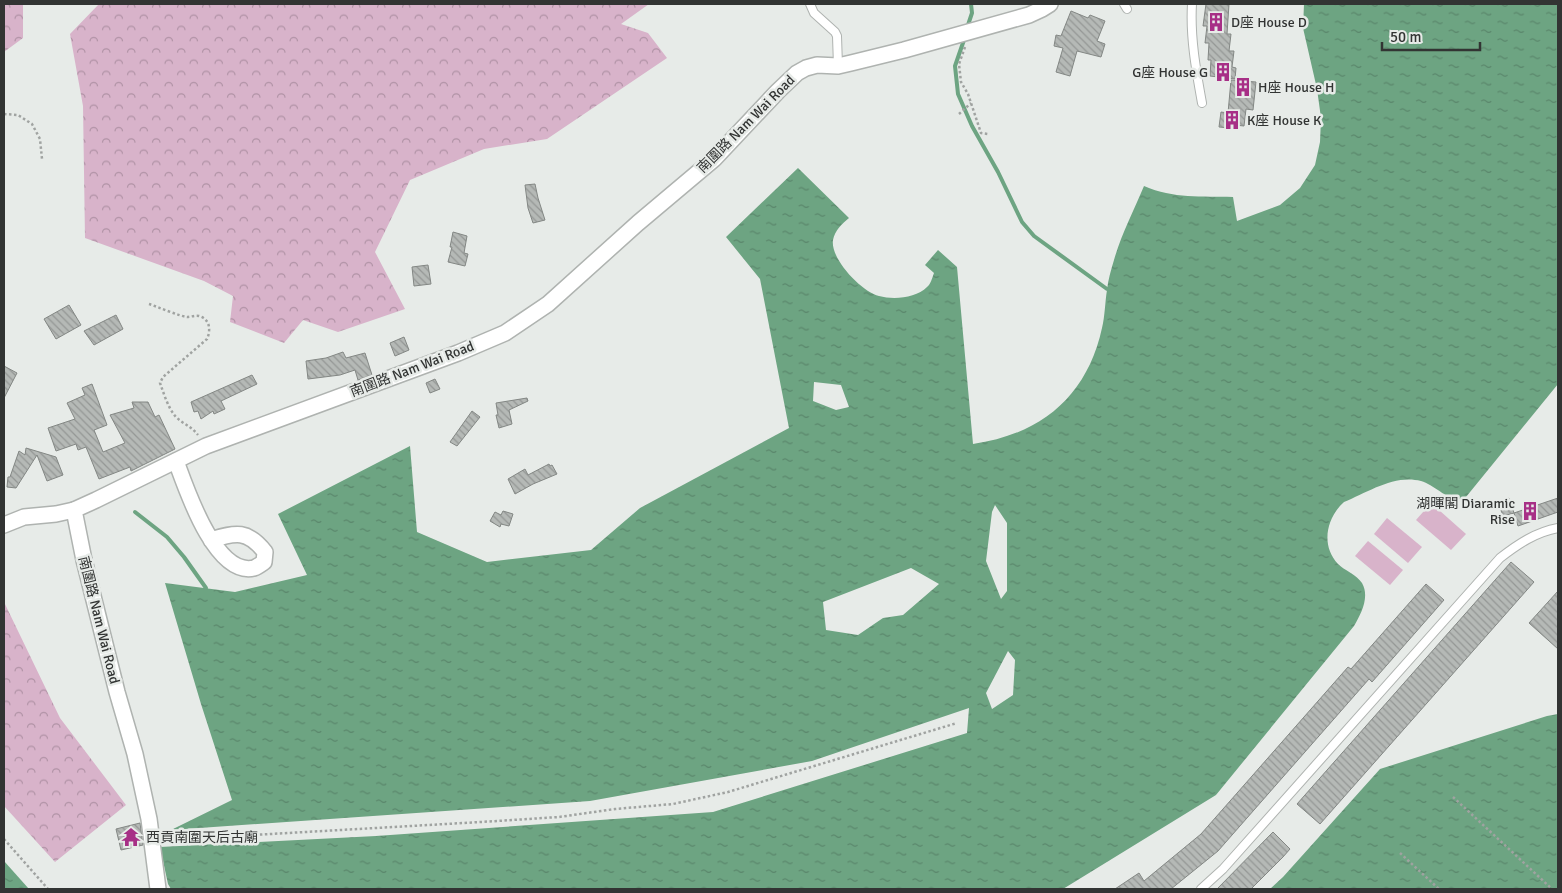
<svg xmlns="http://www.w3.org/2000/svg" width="1562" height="893" font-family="Signika,'Noto Sans TC',sans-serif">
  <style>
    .forest { fill: url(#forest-crowns) }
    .park { fill: #d8b3ca }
    .water { fill: url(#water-ripples); fill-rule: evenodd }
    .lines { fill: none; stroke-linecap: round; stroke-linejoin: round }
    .stream { stroke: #6da482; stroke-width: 4 }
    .building { fill: url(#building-back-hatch); stroke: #838784 }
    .service-casing { stroke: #afb3b0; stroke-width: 10 }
    .minor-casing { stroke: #afb3b0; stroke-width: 18 }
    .path { stroke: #a0a3a1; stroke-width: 2.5; stroke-dasharray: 2.5 2.5; stroke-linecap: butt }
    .service { stroke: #fff; stroke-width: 8 }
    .minor { stroke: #fff; stroke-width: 15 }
    .labels { text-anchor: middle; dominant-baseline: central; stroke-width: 5; stroke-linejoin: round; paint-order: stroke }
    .poi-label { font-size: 14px; fill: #323433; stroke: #e7ebe8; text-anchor: start }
    .street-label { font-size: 14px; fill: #323433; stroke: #e7ebe8 }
  </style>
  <defs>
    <pattern id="forest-crowns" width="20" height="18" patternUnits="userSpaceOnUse" patternTransform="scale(1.25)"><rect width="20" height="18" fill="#d8b3ca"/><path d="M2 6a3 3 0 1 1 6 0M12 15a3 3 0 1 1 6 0" fill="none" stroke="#b092a5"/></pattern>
    <pattern id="water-ripples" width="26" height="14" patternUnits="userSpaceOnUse" patternTransform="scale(1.25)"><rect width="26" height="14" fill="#6da482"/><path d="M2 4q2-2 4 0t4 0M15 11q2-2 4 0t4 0" fill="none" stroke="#5a866b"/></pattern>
    <pattern id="building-back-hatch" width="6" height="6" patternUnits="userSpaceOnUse" patternTransform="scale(1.25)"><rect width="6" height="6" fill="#b5b9b6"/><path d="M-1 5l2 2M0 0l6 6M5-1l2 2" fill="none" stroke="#949795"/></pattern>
  </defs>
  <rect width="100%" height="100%" fill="#e7ebe8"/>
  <g class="forest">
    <path d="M4,4H23V38L4,52Z"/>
    <path d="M99,4H649L621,24L648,33L667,58L547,139L484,149L410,180L375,252L405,309L338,332L303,320L284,343L230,322L233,296L204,281L85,238L83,106L70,34Z"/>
    <path d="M4,602L60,718L126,805L55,862L4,806Z"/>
  </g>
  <g class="park">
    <path d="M1431,503L1466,534L1451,550L1416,520Z"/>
    <path d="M1387,518L1422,547L1408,563L1374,534Z"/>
    <path d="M1368,541L1403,570L1390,585L1355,556Z"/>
  </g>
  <g class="water">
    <path d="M1304,4H1558V384L1466,497C1452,506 1436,485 1421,481C1395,474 1368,492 1344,502C1327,517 1320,545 1338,564C1344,570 1357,575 1362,583C1370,597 1361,614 1354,626L1216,795L1063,889H171L168,884L160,847L376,836L713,812L967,733L969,708L812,761L590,801L171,830L232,800L201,704L165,583L235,592L307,575L278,514L410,446L417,532L487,562L591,550L640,508L789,428L760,279L726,237L798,168L849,218C842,224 835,230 833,240C830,259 862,292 879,296C894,300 916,298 927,287C931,284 932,278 934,273L925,265L938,250L957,267L973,444C1042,434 1087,396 1102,328C1105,316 1105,302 1107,290C1108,280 1111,270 1114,260C1121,235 1134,210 1144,186C1174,199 1201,196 1233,197L1237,221L1280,205L1300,188L1315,165L1320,142L1321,118L1317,89L1303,28ZM814,382L841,385L849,407L836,410L813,401ZM995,505L1007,523V591L1001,599L986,561L992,512ZM911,568L939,584L903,615L883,618L858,635L826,630L823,602ZM1008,651L1015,660L1013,695L992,709L986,693Z"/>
    <path d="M1558,714V889H1270L1283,877L1380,769L1547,716Z"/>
    <path d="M4,861L29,889H4Z"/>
  </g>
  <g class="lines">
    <g class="stream">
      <path d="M967,28L972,13L971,4"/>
      <path d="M965,37L955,66L958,94L972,126L998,172L1022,222L1034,236L1107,289"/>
      <path d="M135,512L167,537L184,557L206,588"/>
    </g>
  </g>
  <g class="building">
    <path d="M1206,4H1229L1227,34H1231L1229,51H1234L1232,67L1236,68L1235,79L1210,76L1211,60H1208L1209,43H1205L1207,26H1203Z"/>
    <path d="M1071,11L1088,18L1090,15L1105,21L1097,41L1105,44L1101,57L1077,51L1070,76L1056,72L1063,48L1054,46L1056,35L1061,36Z"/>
    <path d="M1231,80L1256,82L1253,110L1246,109L1244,126L1235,125V127L1230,126V128L1219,127L1221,112L1228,113Z"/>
    <path d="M535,184L538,198L545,220L533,223L528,208L525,185Z"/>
    <path d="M453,232L467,236L464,253L468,254L465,266L448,262L452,247H450Z"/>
    <path d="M428,265L431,284L414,286L412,267Z"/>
    <path d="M69,305L81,325L56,339L44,319Z"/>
    <path d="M116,315L123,329L94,345L84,331Z"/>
    <path d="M404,337L409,350L395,356L390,343Z"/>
    <path d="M343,352L346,358L365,353L372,375L358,380L355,370L340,375L308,379L306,361L326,358Z"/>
    <path d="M4,366L17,373L4,398Z"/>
    <path d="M252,375L257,384L221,401L225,409L214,414L213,411L201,419L198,411L194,412L191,402Z"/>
    <path d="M435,379L440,389L430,393L426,383Z"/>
    <path d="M92,384L107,425L94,430L103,452L125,443L110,415L134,408L132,402H148L155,417L159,415L175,449L131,471L130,467L99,479L86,447L78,450L76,444L56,451L48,428L75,419L67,403L85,395L82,388Z"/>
    <path d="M527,398L528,401L509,410L512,424L499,428L496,415H498L496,403Z"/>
    <path d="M472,411L480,417L457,446L450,442Z"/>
    <path d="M26,448L56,457L63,475L47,481L37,455L16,488L7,487L8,477H10L19,451L25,455Z"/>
    <path d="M549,464L550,466L552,465L557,474L533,484L515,494L508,479L525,469L528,475Z"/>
    <path d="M1509,498L1514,513L1503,516L1498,502Z"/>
    <path d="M1558,498V512L1518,526L1514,513Z"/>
    <path d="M503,511L513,514L509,526L501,524L500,527L490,521L495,512L501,515Z"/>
    <path d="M1511,562L1534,582L1320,824L1297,804Z"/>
    <path d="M1426,584L1444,600L1372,682L1369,679L1218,851L1171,889H1115L1139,873L1144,881L1201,834L1348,667L1351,669Z"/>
    <path d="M1558,591V649L1529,623Z"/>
    <path d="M140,823L143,845L121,850L116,829Z"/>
    <path d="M1273,832L1290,849L1283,857L1251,889H1217Z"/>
  </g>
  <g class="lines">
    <g class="service-casing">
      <g id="service">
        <path d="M810,4L814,13L835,32L837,36L838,66"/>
        <path d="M1124,4L1127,9"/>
        <path d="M1192,4C1190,37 1196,70 1202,103"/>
        <path d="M1201,889L1223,869L1500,558C1518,544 1536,532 1558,528"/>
      </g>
    </g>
    <g class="minor-casing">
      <g id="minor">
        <path d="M176,461C186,488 215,577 254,568C257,567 261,564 264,562L265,552C248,530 236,532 211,540"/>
        <path d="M4,525L24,517L56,514L74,510"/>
        <path d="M158,889L149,819L135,754L117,692L84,560L74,510L96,500L206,446L458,353L505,333L548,304L638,223L714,159L778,91L797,73L806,68L817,65L838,66L851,63L904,50L1029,15L1042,9L1050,4"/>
      </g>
    </g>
    <g class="path">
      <path d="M965,47L959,64L961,82L968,94L981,133L988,134"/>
      <path d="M4,114L18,115L32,124L40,139L42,159"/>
      <path d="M959,114L971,103"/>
      <path d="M149,304C158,307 179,316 187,317C191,317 195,315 199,316C210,319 211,330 207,339L163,377L160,383C164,394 168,408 176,417C183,424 191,426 198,435"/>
      <path d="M1453,797L1552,889"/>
      <path d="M4,839L48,889"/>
      <path d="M165,840L481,822L559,817L615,809L673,804L728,792L957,723"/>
      <path d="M1400,853L1439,889"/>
    </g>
    <use href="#service" class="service"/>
    <use href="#minor" class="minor"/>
  </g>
  <defs>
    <g id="building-bare" transform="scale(1.5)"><path d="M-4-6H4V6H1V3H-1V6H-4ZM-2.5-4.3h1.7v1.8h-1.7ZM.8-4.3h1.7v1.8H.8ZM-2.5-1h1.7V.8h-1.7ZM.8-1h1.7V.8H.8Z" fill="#a72f86" stroke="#e7ebe8" stroke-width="2.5" paint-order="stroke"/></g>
    <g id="temple-bare" transform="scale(1.5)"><path d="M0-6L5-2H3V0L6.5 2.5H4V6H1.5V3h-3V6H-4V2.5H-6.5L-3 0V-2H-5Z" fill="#a72f86" stroke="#e7ebe8" stroke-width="2.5" paint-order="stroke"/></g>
  </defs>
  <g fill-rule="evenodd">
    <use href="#building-bare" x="1216" y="22"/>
    <use href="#building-bare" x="1223" y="72"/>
    <use href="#building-bare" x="1243" y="87"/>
    <use href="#building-bare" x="1232" y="120"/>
    <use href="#building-bare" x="1530" y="511"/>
    <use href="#temple-bare" x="131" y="837"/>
  </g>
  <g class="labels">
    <g class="poi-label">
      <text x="1231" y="22">D座 House D</text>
      <text x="1208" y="72" text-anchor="end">G座 House G</text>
      <text x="1258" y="87">H座 House H</text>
      <text x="1247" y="120">K座 House K</text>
      <text x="1515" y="503" text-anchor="end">湖暉閣 Diaramic<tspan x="1515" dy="16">Rise</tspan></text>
      <text x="146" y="837">西貢南圍天后古廟</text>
    </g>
    <g class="street-label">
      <text transform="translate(746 124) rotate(-45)">南圍路 Nam Wai Road</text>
      <text transform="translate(412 369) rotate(-21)">南圍路 Nam Wai Road</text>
      <text transform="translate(99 620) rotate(76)">南圍路 Nam Wai Road</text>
    </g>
  </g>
  <rect width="1562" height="893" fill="none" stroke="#323433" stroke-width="10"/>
  <path d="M1382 42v8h98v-8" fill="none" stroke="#323433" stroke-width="2.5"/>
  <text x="1390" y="42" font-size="15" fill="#323433" stroke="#e7ebe8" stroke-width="4" paint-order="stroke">50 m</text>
</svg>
